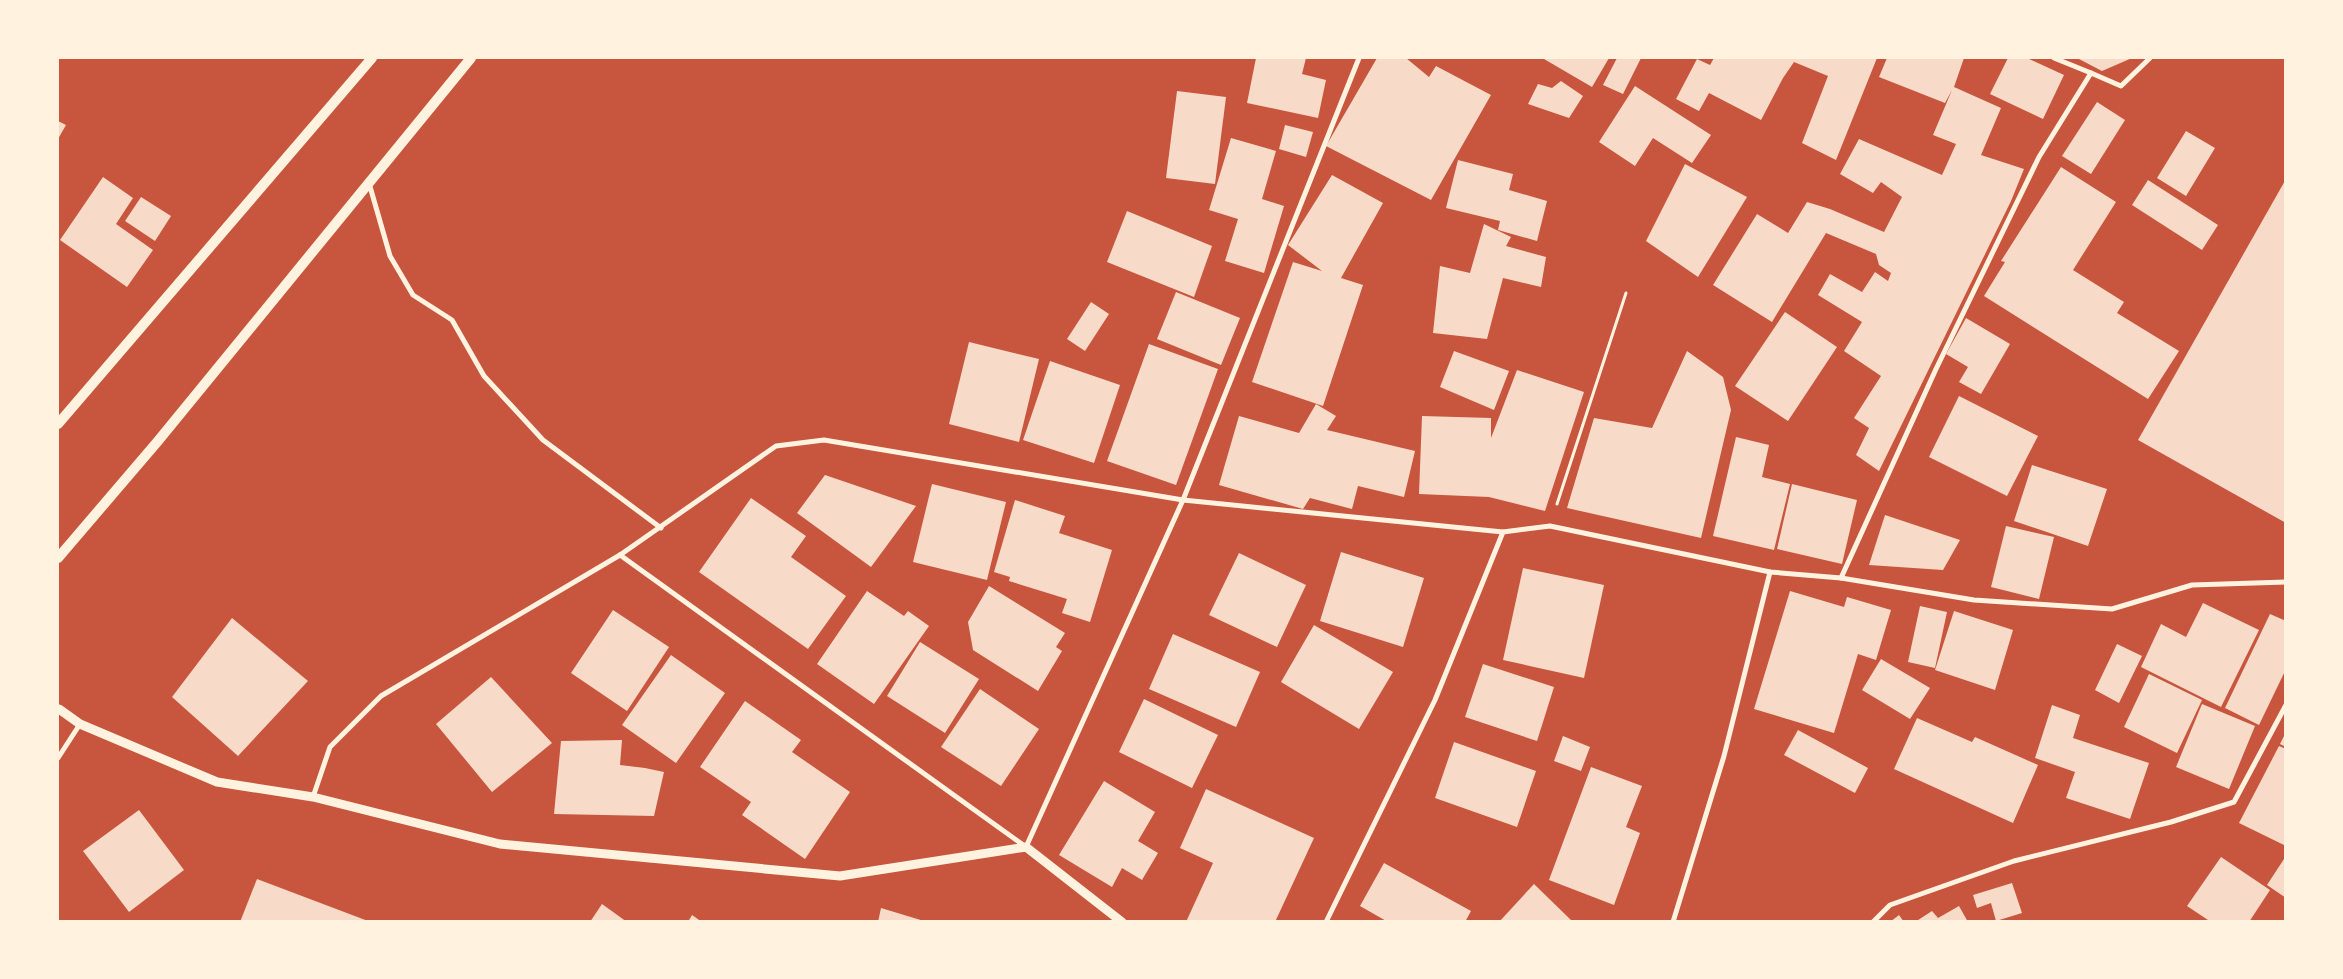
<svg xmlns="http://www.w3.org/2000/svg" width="2343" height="979" font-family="'DM Sans',sans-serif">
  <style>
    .building { fill: #f7dbc8 }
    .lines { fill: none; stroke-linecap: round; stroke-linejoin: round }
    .path { stroke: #fff3e0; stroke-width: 3 }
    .minor { stroke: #fff3e0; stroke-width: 5 }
    .tertiary { stroke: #fff3e0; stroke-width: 9 }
    .secondary { stroke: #fff3e0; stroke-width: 10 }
  </style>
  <rect width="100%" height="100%" fill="#c8553d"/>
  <g class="building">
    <path d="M1256,58H1306L1302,74L1326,80L1318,118L1247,103Z"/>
    <path d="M1377,58H1406L1429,77L1436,66L1491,95L1431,200L1326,146Z"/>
    <path d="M1545,58H1609L1592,87L1544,59Z"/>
    <path d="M1617,58H1641L1623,94L1603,85Z"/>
    <path d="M1714,58H1877L1836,160L1802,143L1828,76L1794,62L1783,78L1761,120L1709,93L1699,111L1676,99L1697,59L1710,65Z"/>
    <path d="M1887,58H1964L1954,87L2001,108L1981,155L2024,169L2011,201L1879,471L1856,455L1869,428L1854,418L1881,376L1844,351L1862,322L1818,295L1830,274L1862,292L1875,272L1888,281L1891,273L1879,265L1876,254L1826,233L1772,322L1713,285L1757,214L1788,233L1807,202L1830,209L1884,232L1902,197L1881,182L1873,193L1840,174L1859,139L1942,175L1956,144L1933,135L1952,90L1945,103L1879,77Z"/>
    <path d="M2008,58H2027L2064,75L2043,119L1990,94Z"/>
    <path d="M2077,58H2132L2102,71Z"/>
    <path d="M1561,81L1583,96L1569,118L1528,104L1538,84L1552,88Z"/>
    <path d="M1635,86L1711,135L1692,163L1653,138L1635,166L1599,142Z"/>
    <path d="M1177,91L1226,97L1215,184L1166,178Z"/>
    <path d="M2097,102L2125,120L2091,174L2062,156Z"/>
    <path d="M58,121L66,125L58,139Z"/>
    <path d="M1285,125L1313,132L1306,157L1279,149Z"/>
    <path d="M2186,131L2215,148L2186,196L2157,178Z"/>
    <path d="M1231,138L1276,151L1262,199L1284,206L1264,273L1225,261L1238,219L1209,210Z"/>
    <path d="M1458,160L1513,174L1509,190L1547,201L1537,241L1498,230L1500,221L1446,208Z"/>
    <path d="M1685,164L1747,197L1698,277L1646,241Z"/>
    <path d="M2061,167L2116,202L2073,270L2124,302L2117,313L2179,351L2148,399L1984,296L2005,262L2001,261Z"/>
    <path d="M1332,175L1383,203L1341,278L1363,285L1323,406L1252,382L1293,262L1322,271L1288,245Z"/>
    <path d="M103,177L133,198L116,224L153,250L127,287L60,240Z"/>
    <path d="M2286,179V523L2138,440Z"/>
    <path d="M2148,180L2218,225L2202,250L2132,205Z"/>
    <path d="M141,197L171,216L155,241L125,221Z"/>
    <path d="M1127,211L1212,246L1194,297L1107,262Z"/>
    <path d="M1484,224L1511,237L1506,246L1546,257L1541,287L1503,278L1487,339L1433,333L1440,266L1470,273Z"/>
    <path d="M1176,292L1240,318L1221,365L1157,339Z"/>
    <path d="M1091,302L1109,314L1085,351L1067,339Z"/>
    <path d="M1785,312L1837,347L1788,421L1735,386Z"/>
    <path d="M1966,318L2010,344L1981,394L1959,382L1968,367L1946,354Z"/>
    <path d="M969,342L1039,359L1019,442L949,424Z"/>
    <path d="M1149,344L1218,369L1176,485L1107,461Z"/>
    <path d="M1454,351L1509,371L1494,410L1440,387Z"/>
    <path d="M1687,351L1723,377L1731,410L1701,538L1567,508L1594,418L1652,428Z"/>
    <path d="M1050,361L1120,385L1094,463L1023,440Z"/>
    <path d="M1517,370L1584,392L1545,511L1489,497L1419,494L1422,416L1491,418V438Z"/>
    <path d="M1959,396L2038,436L2007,496L1929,457Z"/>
    <path d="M1316,404L1336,416L1327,430L1415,451L1404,497L1358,486L1352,509L1310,498L1303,509L1219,485L1239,416L1299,433Z"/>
    <path d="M1736,437L1769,445L1762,477L1790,484L1774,550L1713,536Z"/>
    <path d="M2032,465L2107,489L2088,546L2014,521Z"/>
    <path d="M825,475L916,506L871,567L797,513Z"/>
    <path d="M932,484L1006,502L987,580L913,562Z"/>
    <path d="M1792,484L1857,500L1842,564L1777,549Z"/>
    <path d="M751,498L806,536L791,557L846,596L808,649L699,572Z"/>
    <path d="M1015,500L1065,516L1059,533L1112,550L1090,622L1062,613L1067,599L1009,581L1010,577L994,572Z"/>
    <path d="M1885,515L1960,540L1943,570L1869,565Z"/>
    <path d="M2006,526L2054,537L2039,599L1991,587Z"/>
    <path d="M1341,552L1424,578L1403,647L1320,621Z"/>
    <path d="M1239,553L1306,585L1277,647L1209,615Z"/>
    <path d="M1523,568L1604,585L1584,678L1503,660Z"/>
    <path d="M989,586L1065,633L1056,647L1062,651L1038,691L973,650L968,622Z"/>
    <path d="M867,591L904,616L908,611L929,626L874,704L817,664Z"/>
    <path d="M1790,591L1844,607L1847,597L1891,610L1876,660L1858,654L1834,733L1754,709Z"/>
    <path d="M2203,603L2259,630L2221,707L2141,667L2161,624L2186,637Z"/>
    <path d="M1920,606L1947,612L1935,668L1908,662Z"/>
    <path d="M613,610L669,647L627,711L571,673Z"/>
    <path d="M1954,611L2013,630L1995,690L1935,670Z"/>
    <path d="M2270,614L2286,621V669L2259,725L2225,708Z"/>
    <path d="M232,618L308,681L238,756L172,697Z"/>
    <path d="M1314,625L1393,672L1359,729L1281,682Z"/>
    <path d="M1173,634L1260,672L1236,727L1149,689Z"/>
    <path d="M920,642L979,679L945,733L887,696Z"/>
    <path d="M2117,644L2142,656L2119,703L2095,690Z"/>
    <path d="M671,655L725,693L676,763L622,725Z"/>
    <path d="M1881,659L1930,688L1910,719L1862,690Z"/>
    <path d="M1483,664L1554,687L1537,741L1465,717Z"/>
    <path d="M2149,674L2202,700L2177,753L2124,727Z"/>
    <path d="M491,677L552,743L492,792L436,724Z"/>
    <path d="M980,689L1039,729L1001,786L941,747Z"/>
    <path d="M1144,699L1218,735L1192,788L1119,752Z"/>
    <path d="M745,701L801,740L792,752L850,792L805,859L742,815L751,802L700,767Z"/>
    <path d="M2202,704L2255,726L2229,789L2176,767Z"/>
    <path d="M2052,705L2080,715L2073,738L2149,763L2130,819L2066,798L2075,772L2035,758Z"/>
    <path d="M1917,718L1972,742L1975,737L2038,765L2013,823L1894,769Z"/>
    <path d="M1798,730L1868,768L1855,793L1784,755Z"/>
    <path d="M2286,732V747L2280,744Z"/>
    <path d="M1563,736L1590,747L1581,771L1554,761Z"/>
    <path d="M622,740L620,765L645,768L664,772L654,816L554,814L561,741Z"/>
    <path d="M1454,742L1536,771L1517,827L1435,798Z"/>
    <path d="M2279,746L2286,749V846L2239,823Z"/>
    <path d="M1591,767L1642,786L1626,827L1640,833L1614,905L1549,880Z"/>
    <path d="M1104,781L1155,812L1138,841L1158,853L1142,880L1122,868L1112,887L1059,855Z"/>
    <path d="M1206,789L1314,838L1275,922H1186L1213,863L1180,848Z"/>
    <path d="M139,810L184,870L129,912L83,851Z"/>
    <path d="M2221,857L2270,890L2249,922H2211L2187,906Z"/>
    <path d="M2284,859L2286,860V898L2267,885Z"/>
    <path d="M1384,863L1471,911L1465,922H1388L1360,906Z"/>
    <path d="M257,879L368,921V922H240Z"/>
    <path d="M2012,883L2022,913L1996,921L1991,903L1977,908L1973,895Z"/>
    <path d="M1534,884L1573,922H1499Z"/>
    <path d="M602,904L627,922H590Z"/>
    <path d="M1959,906L1968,922H1915L1932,911L1938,918Z"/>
    <path d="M881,908L924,921V922H878Z"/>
    <path d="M692,915L702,922H688Z"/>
    <path d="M1899,915L1904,922H1890Z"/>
  </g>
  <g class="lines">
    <path class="path" d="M1557,504L1626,293"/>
    <g class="minor">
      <path d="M2091,73L2121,86L2150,58"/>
      <path d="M369,183L390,256L413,295L452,320L484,376L543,440L661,528"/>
      <path d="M620,555L1026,847L1183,500L1359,58"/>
      <path d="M1841,578L1936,369L2039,157L2091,73L2054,58"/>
      <path d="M58,758L80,724"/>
      <path d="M313,797L330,747L381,696L620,555L776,446L824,440L1183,500L1503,532"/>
      <path d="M1326,922L1435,700L1503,532L1550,526L1770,572L1841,578L1974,600L2112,609L2192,585L2286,582"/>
      <path d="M1673,922L1724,756L1770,572"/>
      <path d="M1873,922L1890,905L2014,861L2171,822L2234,802L2286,705"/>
    </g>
    <path class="tertiary" d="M59,709L80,724L217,782L313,797L500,844L840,876L1026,847L1122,922"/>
    <g class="secondary">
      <path d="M58,424L372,58"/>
      <path d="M58,558L158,441L471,58"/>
    </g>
  </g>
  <rect width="2343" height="979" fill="none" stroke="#fff3e0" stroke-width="118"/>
</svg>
